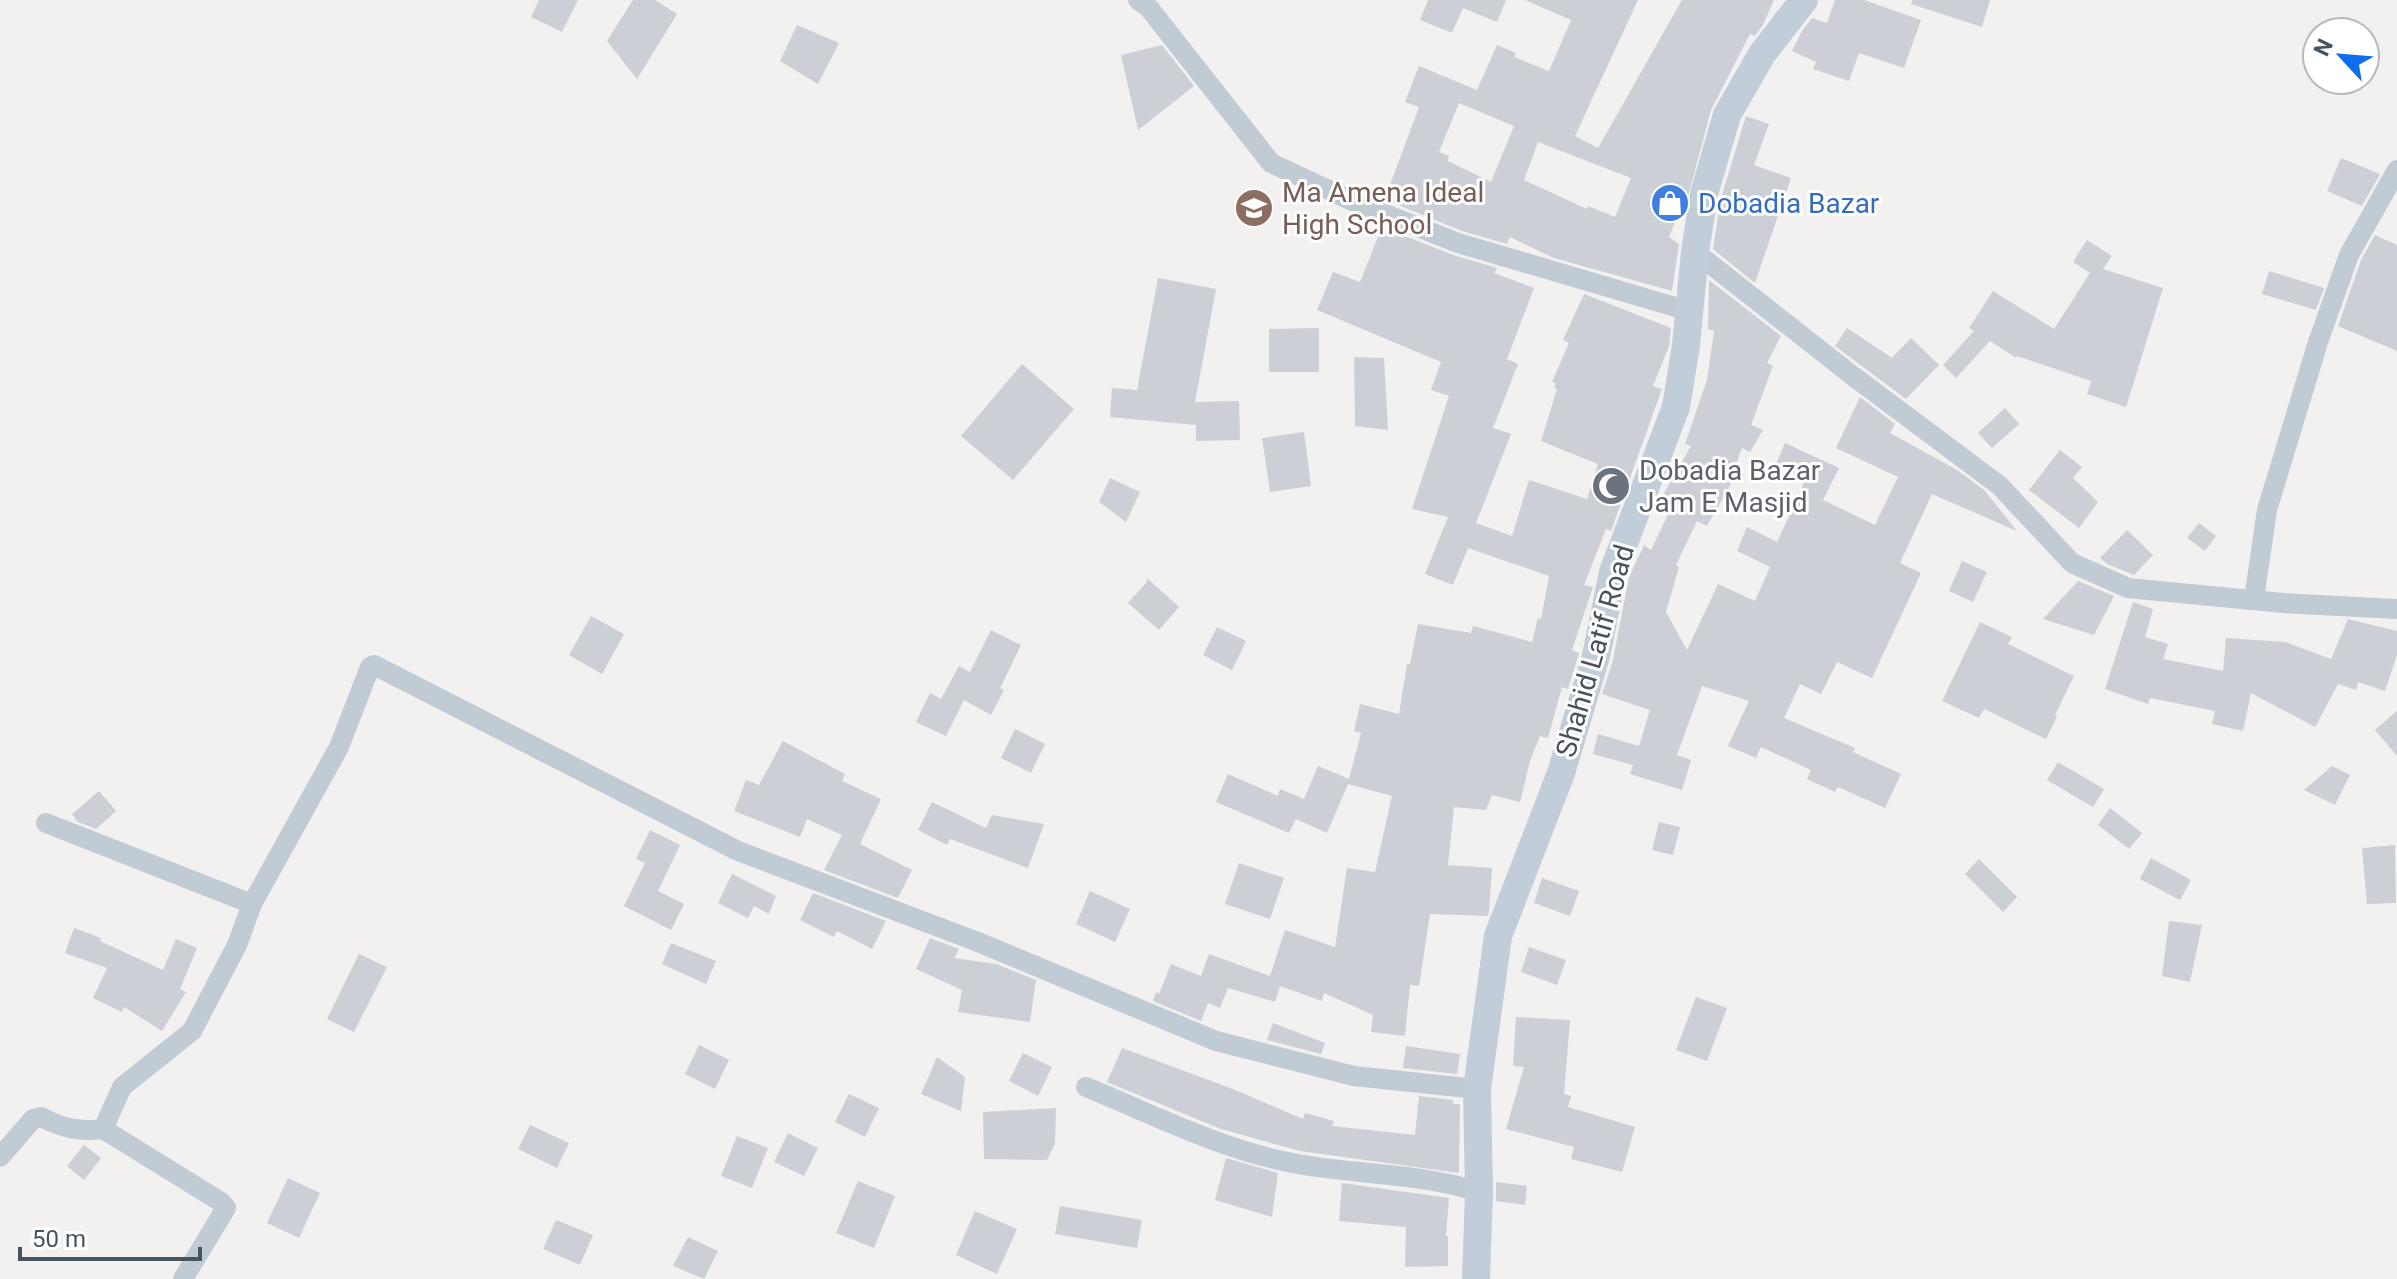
<svg xmlns="http://www.w3.org/2000/svg" width="2397" height="1279" font-family="Roboto,sans-serif">
  <style>
    .building { fill: #cccfd5; fill-rule: evenodd }
    .lines { fill: none; stroke-linecap: round; stroke-linejoin: round }
    .street { stroke: #c0cbd3; stroke-width: 20 }
    .secondary { stroke: #c2cdda; stroke-width: 28 }
    .labels { text-anchor: middle; dominant-baseline: central; stroke-width: 6; stroke-linejoin: round; paint-order: stroke }
    .education-label { font-size: 28px; fill: #785e54; stroke: #fff; text-anchor: start }
    .shop-label { font-size: 28px; fill: #366cbe; stroke: #fff; text-anchor: start }
    .worship-label { font-size: 28px; fill: #5b616d; stroke: #fff; text-anchor: start }
    .street-label { font-size: 28px; fill: #47535f; stroke: #fff }
  </style>
  <rect width="100%" height="100%" fill="#f3f0f0"/>
  <g class="building">
    <path d="M539,0H578L562,32L531,17Z"/>
    <path d="M633,0H655L677,14L637,79L607,41Z"/>
    <path d="M1428,0H1506L1497,22L1463,8L1452,33L1420,20Z"/>
    <path d="M1525,0H1638L1575,136L1598,148L1682,0H1774L1763,25L1755,36L1750,34L1711,110L1685,208L1681,207L1669,237L1679,244L1672,291L1554,258L1510,237L1507,244L1462,231L1391,202L1394,197L1387,193L1419,107L1405,102L1419,66L1477,90L1497,45L1516,53L1514,57L1549,71L1571,20ZM1459,103L1514,126L1491,182L1448,161L1449,156L1439,152ZM1538,142L1631,178L1615,217L1588,206L1587,209L1524,180Z"/>
    <path d="M1835,0H1864L1921,20L1904,68L1859,53L1849,81L1813,69L1816,62L1792,51L1802,31L1812,18L1827,23Z"/>
    <path d="M1912,0H1990L1982,27L1911,4Z"/>
    <path d="M797,25L839,43L818,84L780,61Z"/>
    <path d="M1162,45L1194,86L1138,130L1121,55Z"/>
    <path d="M1746,116L1769,124L1754,165L1791,178L1755,283L1713,249L1721,198Z"/>
    <path d="M2341,158L2380,174L2362,206L2327,191Z"/>
    <path d="M1382,227L1453,255L1497,268L1494,273L1534,288L1507,359L1518,364L1493,428L1511,434L1476,523L1512,536L1529,480L1587,499L1598,464L1541,441L1557,389L1554,388L1556,383L1552,382L1569,343L1563,340L1584,294L1671,328L1669,346L1653,386L1662,389L1611,531L1606,529L1584,585L1593,587L1572,650L1579,653L1568,689L1562,687L1548,738L1540,736L1530,761L1520,802L1492,795L1486,810L1454,807L1448,865L1492,868L1489,911L1488,916L1430,914L1419,986L1410,985L1405,1036L1371,1032L1373,1015L1324,993L1322,1001L1280,986L1275,1002L1228,988L1220,1008L1208,1003L1201,1021L1153,1001L1156,992L1159,994L1171,964L1201,976L1209,954L1270,976L1285,930L1335,947L1347,868L1375,872L1392,796L1348,784L1327,833L1296,819L1289,833L1216,802L1228,774L1278,796L1280,789L1304,799L1318,766L1349,779L1361,733L1354,731L1360,704L1399,714L1407,664H1410L1418,624L1471,633L1473,626L1532,642L1538,618L1541,619L1549,576L1468,548L1453,585L1425,574L1448,517L1412,509L1449,396L1431,390L1441,362L1317,310L1333,272L1360,282Z"/>
    <path d="M2375,235L2397,245V351L2338,326L2361,260Z"/>
    <path d="M2087,240L2112,256L2103,269L2163,288L2126,407L2087,394L2091,381L2017,356L2016,358L1990,341L1956,378L1943,365L1974,331L1969,328L1993,291L2054,329L2090,273L2073,262Z"/>
    <path d="M2269,271L2324,288L2316,310L2262,294Z"/>
    <path d="M1158,278L1216,289L1195,402L1239,401L1240,440L1196,441V425L1110,417L1112,388L1137,390Z"/>
    <path d="M1709,280L1781,336L1767,363L1773,366L1751,425L1763,430L1750,452L1742,448L1729,483L1731,484L1707,526L1697,521L1676,565L1679,567L1666,612L1687,650L1718,584L1755,601L1770,567L1737,551L1747,527L1777,542L1793,508L1806,478L1776,464L1785,443L1839,468L1823,500L1875,525L1898,477L1836,448L1860,397L1895,424L1890,433L1957,470L1984,490L2017,531L1932,494L1900,563L1921,573L1872,678L1837,662L1821,694L1800,684L1784,718L1855,748L1853,752L1901,774L1885,808L1838,787L1835,792L1807,779L1811,770L1761,747L1756,758L1728,746L1749,701L1702,686L1677,755L1691,760L1682,790L1630,774L1633,765L1593,754L1598,734L1639,746L1650,710L1602,694L1613,660L1629,577L1644,545L1651,550L1672,506L1660,500L1691,446L1685,444L1707,380L1714,331L1708,329Z"/>
    <path d="M1319,328V372H1269V329Z"/>
    <path d="M1847,328L1892,358L1911,338L1939,365L1906,399L1835,346Z"/>
    <path d="M1354,357L1384,358L1388,430L1355,426Z"/>
    <path d="M1022,364L1074,409L1013,480L961,436Z"/>
    <path d="M2005,408L2019,424L1992,448L1978,433Z"/>
    <path d="M1304,432L1311,486L1270,492L1262,438Z"/>
    <path d="M2060,450L2082,467L2073,478L2098,502L2079,528L2029,490Z"/>
    <path d="M1110,478L1140,492L1126,522L1099,502Z"/>
    <path d="M2199,523L2216,536L2205,551L2187,538Z"/>
    <path d="M2127,530L2153,555L2134,575L2107,564L2100,558Z"/>
    <path d="M1962,561L1987,572L1973,602L1949,591Z"/>
    <path d="M1147,578L1179,607L1159,630L1128,603L1147,582Z"/>
    <path d="M2078,581L2114,596L2094,635L2043,619Z"/>
    <path d="M2133,602L2153,609L2145,637L2168,644L2163,659L2223,671L2226,638L2285,642L2331,659L2348,619L2397,631V655L2385,691L2358,682L2356,690L2338,684L2315,727L2251,693L2243,731L2212,724L2215,711L2150,698L2148,704L2105,689Z"/>
    <path d="M591,616L624,634L602,674L569,655Z"/>
    <path d="M1980,622L2012,637L2008,644L2074,676L2055,715L2057,717L2046,739L1984,709L1979,718L1942,701Z"/>
    <path d="M1217,627L1246,641L1232,670L1203,655Z"/>
    <path d="M991,630L1021,645L1000,688L1004,690L991,715L964,700L946,736L916,722L930,693L941,699L959,666L970,672Z"/>
    <path d="M2397,711V756L2375,730Z"/>
    <path d="M1015,729L1045,744L1031,773L1001,758Z"/>
    <path d="M783,741L845,774L842,781L881,799L860,844L912,870L898,898L824,870L842,835L807,819L800,837L734,811L746,780L759,785Z"/>
    <path d="M2058,762L2104,789L2093,807L2047,780Z"/>
    <path d="M2332,766L2350,775L2335,805L2304,790Z"/>
    <path d="M99,791L116,811L96,829L78,822L72,814Z"/>
    <path d="M932,802L986,828L992,815L1044,824L1028,868L950,839L947,845L918,830Z"/>
    <path d="M2110,808L2142,833L2129,849L2098,825Z"/>
    <path d="M1659,822L1680,827L1673,855L1652,850Z"/>
    <path d="M650,830L680,845L658,891L684,904L671,930L624,906L645,863L636,859Z"/>
    <path d="M2395,845L2396,903L2367,904L2362,848Z"/>
    <path d="M2151,858L2191,880L2180,900L2140,879Z"/>
    <path d="M1979,859L2017,897L2003,912L1965,874Z"/>
    <path d="M1239,863L1284,878L1270,919L1225,904Z"/>
    <path d="M732,874L776,896L769,914L754,906L748,918L718,903Z"/>
    <path d="M1542,878L1579,891L1570,916L1534,903Z"/>
    <path d="M1090,891L1130,909L1115,942L1076,924Z"/>
    <path d="M813,893L886,921L872,949L837,931L834,937L800,920Z"/>
    <path d="M2169,921L2202,925L2190,982L2162,976Z"/>
    <path d="M74,928L101,938L100,941L163,970L176,939L197,948L180,989L186,992L162,1031L124,1007L122,1012L93,998L107,968L65,953Z"/>
    <path d="M930,938L959,949L954,958L996,964L1036,980L1030,1022L958,1012L962,990L916,969Z"/>
    <path d="M671,943L716,961L706,984L662,964Z"/>
    <path d="M1529,947L1566,960L1557,985L1521,972Z"/>
    <path d="M359,954L387,967L354,1032L327,1019Z"/>
    <path d="M1696,997L1727,1008L1707,1061L1676,1050Z"/>
    <path d="M1516,1017L1570,1020L1564,1094L1571,1096L1568,1107L1635,1127L1622,1172L1571,1159L1574,1147L1506,1129L1524,1067L1513,1066Z"/>
    <path d="M1273,1023L1325,1043L1321,1054L1267,1040Z"/>
    <path d="M699,1045L729,1060L715,1089L685,1074Z"/>
    <path d="M1406,1046L1460,1054L1457,1074L1403,1068Z"/>
    <path d="M1122,1048L1233,1089L1303,1119L1305,1113L1334,1121L1332,1126L1415,1135L1419,1096L1453,1100V1104H1460L1459,1173L1300,1151L1221,1129L1107,1082Z"/>
    <path d="M1023,1053L1052,1067L1038,1096L1009,1081Z"/>
    <path d="M937,1057L965,1077L961,1111L921,1094Z"/>
    <path d="M849,1094L879,1108L865,1137L835,1122Z"/>
    <path d="M1056,1108L1055,1144L1047,1160L984,1159L983,1112Z"/>
    <path d="M530,1125L569,1143L557,1168L518,1149Z"/>
    <path d="M788,1133L818,1148L804,1176L774,1162Z"/>
    <path d="M737,1136L768,1148L752,1188L721,1176Z"/>
    <path d="M84,1145L101,1158L84,1180L67,1166Z"/>
    <path d="M1226,1158L1278,1173L1272,1217L1215,1200Z"/>
    <path d="M288,1178L320,1193L299,1238L267,1223Z"/>
    <path d="M858,1181L895,1196L874,1248L836,1233Z"/>
    <path d="M1496,1182L1527,1186L1525,1205L1496,1201Z"/>
    <path d="M1342,1183L1449,1198L1446,1236H1448V1266L1405,1267L1406,1227L1339,1221Z"/>
    <path d="M1060,1206L1142,1220L1137,1248L1055,1234Z"/>
    <path d="M975,1211L1017,1229L997,1274L956,1255Z"/>
    <path d="M556,1220L593,1235L580,1265L543,1249Z"/>
    <path d="M688,1237L718,1251L704,1279L673,1266Z"/>
  </g>
  <g class="lines">
    <g class="street">
      <path d="M1138,0L1149,8L1271,163L1350,200L1458,243L1689,311"/>
      <path d="M1695,252L1853,376L2000,486L2072,563L2128,588L2283,603L2397,609"/>
      <path d="M2254,599L2267,510L2318,342L2349,255L2397,170"/>
      <path d="M46,823L252,904"/>
      <path d="M1086,1087C1154,1115 1224,1151 1298,1164C1358,1175 1420,1173 1479,1192"/>
      <path d="M0,1157L33,1119L41,1117C62,1128 79,1132 103,1129"/>
      <path d="M183,1279L226,1208L221,1202L103,1129L122,1087L192,1031L237,945L252,904L339,747L370,667L374,665L738,851L978,942L1216,1041L1354,1076L1477,1089"/>
    </g>
    <path class="secondary" d="M1476,1279L1479,1192L1477,1089L1498,936L1561,773L1596,656L1613,572L1676,407L1686,345L1695,252L1704,194L1727,115L1762,54L1804,0"/>
  </g>
  <defs>
    <g id="shop-disc" transform="scale(2)"><circle r="9.5" fill="#3f7fe0" stroke="#fff"/><path d="M-5-2.5h2.3a2.7 3.5 0 0 1 5.4 0H5L5.5 6h-11ZM-1.5-2.5h3a1.5 2.3 0 0 0-3 0Z" fill="#fff"/></g>
    <g id="school-disc" transform="scale(2)"><circle r="9.5" fill="#8d6e63" stroke="#fff"/><path d="M0-5L7-2L0 1L-7-2ZM-4 1L0 2.5L4 1V4Q0 6-4 4Z" fill="#fff"/></g>
    <g id="mosque-disc" transform="scale(2)"><circle r="9.5" fill="#6b7280" stroke="#fff"/><path d="M3.5-4.9A6 6 0 1 0 3.5 4.9A5 5 0 1 1 3.5-4.9Z" fill="#fff"/></g>
  </defs>
  <g fill-rule="evenodd">
    <use href="#shop-disc" x="1670" y="203"/>
    <use href="#school-disc" x="1254" y="208"/>
    <use href="#mosque-disc" x="1611" y="486"/>
  </g>
  <g class="labels">
    <g class="education-label">
      <text x="1282" y="192">Ma Amena Ideal<tspan x="1282" dy="32">High School</tspan></text>
    </g>
    <g class="shop-label">
      <text x="1698" y="203">Dobadia Bazar</text>
    </g>
    <g class="worship-label">
      <text x="1639" y="470">Dobadia Bazar<tspan x="1639" dy="32">Jam E Masjid</tspan></text>
    </g>
    <g class="street-label">
      <text transform="translate(1595 651) rotate(-74)">Shahid Latif Road</text>
    </g>
  </g>
  <g transform="translate(2341 56) rotate(296)"><circle r="38" fill="#ffffff" stroke="#b5babf" stroke-width="2"/>
  <path d="M0-6L14 30L0 20L-14 30Z" fill="#106eed"/>
  <text y="-12" font-size="22" font-weight="bold" text-anchor="middle" fill="#47535f">N</text>
  </g>
  <path d="M20 1247v12h180v-12" fill="none" stroke="#47535f" stroke-width="4"/>
  <text x="32" y="1247" font-size="24" fill="#47535f" stroke="#ffffff" stroke-width="6" paint-order="stroke">50 m</text>
</svg>
